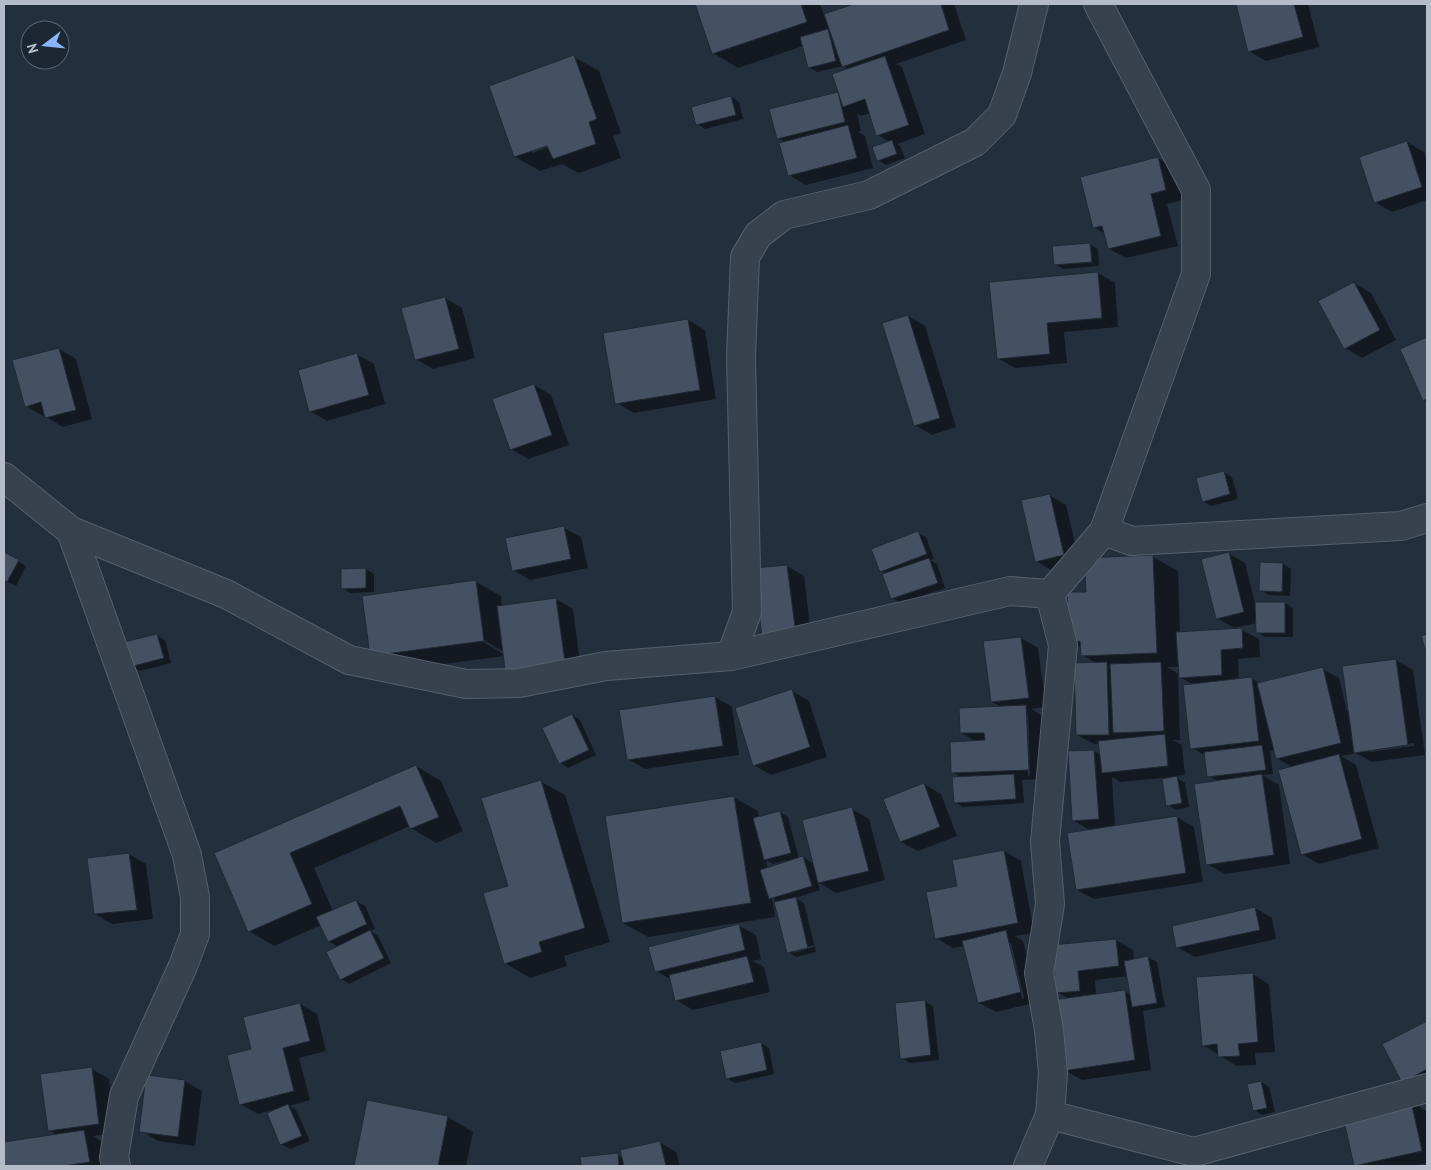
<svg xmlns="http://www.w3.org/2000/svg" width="1431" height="1170" font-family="'PT Sans',sans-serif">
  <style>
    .shadow { fill: #0007; fill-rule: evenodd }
    .building { fill: #455162; stroke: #1f2835 }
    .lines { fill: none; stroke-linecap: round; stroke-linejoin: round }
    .street-casing { stroke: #565f6c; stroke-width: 30 }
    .street { stroke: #38414e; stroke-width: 28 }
  </style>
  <rect width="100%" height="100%" fill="#242f3e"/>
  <g class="shadow">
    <path d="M697,4H820L824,15L858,4H954L966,40L896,64L902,67L925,134L897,144L900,146L905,158L886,165L878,160L889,142L878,135L870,113L861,116L857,113L861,131L858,132L865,136L873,168L806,185L789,175L786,142L778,138L771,110L840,93L849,69L843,66L817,72L809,67L803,46L738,68L713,53Z"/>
    <path d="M1237,4H1308L1319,47L1266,61L1249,51Z"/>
    <path d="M574,57L599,71L621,133L613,136L621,158L579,173L562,164L540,171L515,157L491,87ZM553,143L554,145L532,153V150Z"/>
    <path d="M731,97L739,102L743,119L705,129L697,124Z"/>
    <path d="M1407,142L1424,152L1427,162V200L1392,212L1375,202Z"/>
    <path d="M1158,158L1175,168L1183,200L1167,204L1178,246L1126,258L1109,249L1105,234L1094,227Z"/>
    <path d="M1089,244L1098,249L1099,266L1063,269L1055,264Z"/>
    <path d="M1098,273L1115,283L1118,327L1064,332L1067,363L1015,368L998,358Z"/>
    <path d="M1354,283L1371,293L1396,340L1362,358L1345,348Z"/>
    <path d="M445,298L462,308L475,358L433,369L416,359Z"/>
    <path d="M908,316L925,326L956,427L932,435L915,425Z"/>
    <path d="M688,320L705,330L716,399L634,413L617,403Z"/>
    <path d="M1427,339V402L1424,400L1402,350Z"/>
    <path d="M59,349L76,359L92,419L63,427L46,417V415L43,416L26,406Z"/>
    <path d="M356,354L374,364L385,404L327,421L310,411Z"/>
    <path d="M534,385L551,395L569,445L528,459L511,449Z"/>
    <path d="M1224,472L1232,477L1238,499L1211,506L1203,501Z"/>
    <path d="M1049,495L1066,505L1080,564L1053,571L1036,561Z"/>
    <path d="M564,528L581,537L588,568L530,580L513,570Z"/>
    <path d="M918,533L926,537L934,559L930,560L937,564L945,588L900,603L892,598L886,574L881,571Z"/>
    <path d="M1228,553L1245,563L1255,603H1285L1293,608V637H1265L1257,632V623L1234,628L1217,618Z"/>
    <path d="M4,554L26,566L16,586L4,580Z"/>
    <path d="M1153,557L1178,571L1180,633L1242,630L1259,639L1260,657L1238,659L1239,680L1251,678L1260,683L1322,669L1339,678L1347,711L1396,660L1413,670L1425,755L1372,762L1356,753L1341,756L1356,765L1379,848L1319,864L1302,854L1293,768L1277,758L1275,750L1270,751L1273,774L1262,775L1279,785L1290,864L1225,874L1207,864L1218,781L1208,776L1206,756L1192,748L1194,685L1178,676L1180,740H1173L1182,745L1185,775L1174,776L1185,783L1189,807L1176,810L1168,805L1173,777L1120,782L1112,777L1115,827L1177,817L1194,827L1203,882L1094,899L1077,890L1091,831L1073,820L1094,751L1101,755L1100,744H1094L1077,735L1098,664L1082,655V648L1070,641L1087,593ZM1167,667H1179L1180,675ZM1414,743V746L1369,752V749Z"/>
    <path d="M1262,564H1283L1291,569L1290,596L1269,595L1260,590Z"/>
    <path d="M787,566L804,576L812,643L780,647L755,569Z"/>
    <path d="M366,569L374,574V592L351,593L342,588Z"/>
    <path d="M476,582L501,596L502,607L556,599L573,609L582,678L505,656L397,670L372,656ZM479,637L504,652V654L478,639Z"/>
    <path d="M156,635L165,640L171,663L140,671L131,667Z"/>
    <path d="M1021,638L1038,648L1046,707L1031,709L1043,716L1045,779L1022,780L1024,803L963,807L955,802L962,778L952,772L977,742L961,733L1001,707L992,702L985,642ZM1025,715H1028L1030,776H1028Z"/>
    <path d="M792,691L809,701L827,757L771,775L754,765Z"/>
    <path d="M715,697L732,707L739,755L645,769L628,759Z"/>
    <path d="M572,715L580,720L596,755L568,768L560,763Z"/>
    <path d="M416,766L441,781L463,831L436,843L411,828L410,826L314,868L333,911L356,901L365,906L375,929L370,931L378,936L391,963L349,984L341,979L339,947L328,941L321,925L274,946L249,931L215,854Z"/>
    <path d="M540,781L565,795L610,942L564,956L567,966L530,978L505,963L510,887Z"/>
    <path d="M924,784L941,794L957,836L918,851L901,842Z"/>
    <path d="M733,797L758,811L759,817L779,812L788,817L799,859L803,857L814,864L852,809L869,819L885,880L836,893L818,882L820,890L795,898L804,903L816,952L796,957L788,952L774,897L772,898L775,917L648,937L623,923ZM766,860L773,864L786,860V863L768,869ZM814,945V947L793,953V950Z"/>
    <path d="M1004,851L1021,861L1034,933L1015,936L1023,941L1038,1002L996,1012L979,1003L964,946L953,948L936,938L958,887ZM1008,943H1011L1024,998L1022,999Z"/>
    <path d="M129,854L146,864L153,919L112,924L95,914Z"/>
    <path d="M1255,908L1272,918L1276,939L1195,957L1177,947Z"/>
    <path d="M739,926L756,935L761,959L753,961L764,967L770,992L693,1010L676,1000L672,980L656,971Z"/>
    <path d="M1116,940L1133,950L1134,960L1148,957L1157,962L1165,1007L1143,1011L1151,1070L1082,1080L1064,1070L1069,999L1057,992L1053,946ZM1128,976L1131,995L1124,991L1096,995L1095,980Z"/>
    <path d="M1252,974L1269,984L1275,1052L1255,1053L1256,1065L1237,1066L1203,1045Z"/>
    <path d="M925,1002L933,1006L939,1060L910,1063L901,1058Z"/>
    <path d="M300,1004L317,1014L326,1051L299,1058L310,1100L289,1106L296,1110L310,1141L290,1149L281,1144L275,1109L258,1114L240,1104L252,1050Z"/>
    <path d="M1427,1022V1088L1420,1092L1383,1045Z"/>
    <path d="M760,1043L769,1048L774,1074L735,1083L727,1078Z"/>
    <path d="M92,1069L109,1079L115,1133L93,1136L101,1141L105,1166H4V1143L58,1135L49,1130Z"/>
    <path d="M147,1076L185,1081L202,1091L195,1146L158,1141L141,1131Z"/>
    <path d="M1261,1082L1269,1087L1275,1112L1262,1115L1254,1110Z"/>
    <path d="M368,1101L448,1117L473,1132L466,1166H355Z"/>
    <path d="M1411,1102L1427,1111V1163L1412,1166L1355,1165Z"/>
    <path d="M659,1142L676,1152L680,1166H582L581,1158L617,1155L623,1158Z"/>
  </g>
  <g class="building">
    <path d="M695,4H801L807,22L712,54Z"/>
    <path d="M854,4H941L949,30L842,67L824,14Z"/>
    <path d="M1236,4H1294L1303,37L1248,52Z"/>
    <path d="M828,29L836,61L808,68L800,37Z"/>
    <path d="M574,55L597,119L589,122L596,144L553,159L547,146L514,157L489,86Z"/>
    <path d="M885,56L909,125L876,136L865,99L843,107L832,74Z"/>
    <path d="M838,92L845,122L777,139L769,109Z"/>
    <path d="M731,96L736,115L696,125L691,107Z"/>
    <path d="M848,125L857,158L788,176L779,143Z"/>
    <path d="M892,140L897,154L877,161L872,147Z"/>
    <path d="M1407,141L1422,187L1374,203L1359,157Z"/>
    <path d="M1158,157L1166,190L1151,194L1161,236L1108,249L1102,226L1093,228L1080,177Z"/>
    <path d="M1090,243L1092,262L1054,265L1052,246Z"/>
    <path d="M1098,272L1102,318L1047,323L1050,354L997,359L989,282Z"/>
    <path d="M1354,282L1380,330L1344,349L1318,301Z"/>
    <path d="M445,297L459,349L415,360L401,308Z"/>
    <path d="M908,315L940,418L914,426L882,323Z"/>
    <path d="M688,319L700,390L615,404L603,333Z"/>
    <path d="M1427,337V399L1423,401L1400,349Z"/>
    <path d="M59,348L76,410L45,418L41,402L25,407L12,360Z"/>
    <path d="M357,353L369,395L309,412L298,370Z"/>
    <path d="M534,384L552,435L510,450L492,399Z"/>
    <path d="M1224,471L1230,494L1202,502L1196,478Z"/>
    <path d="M1050,494L1064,555L1035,562L1021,500Z"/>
    <path d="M564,526L571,559L512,571L505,538Z"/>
    <path d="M918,531L927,554L880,572L871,549Z"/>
    <path d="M4,552L19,560L7,582L4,580Z"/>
    <path d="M1229,552L1244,612L1216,619L1201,559Z"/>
    <path d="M1153,555L1157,653L1081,656L1080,641L1069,642L1067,592H1086L1084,558Z"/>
    <path d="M929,558L938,583L891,599L882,574Z"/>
    <path d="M1260,562L1283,563L1282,592L1259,591Z"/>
    <path d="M787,565L796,634L762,638L754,568Z"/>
    <path d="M366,568V588L341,589V569Z"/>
    <path d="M476,580L484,641L370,656L362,596Z"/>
    <path d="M556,598L566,669L506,677L497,606Z"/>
    <path d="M1255,602H1285V633H1256Z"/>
    <path d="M1242,628L1243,648L1221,650L1222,675L1179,678L1176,632Z"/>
    <path d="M157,634L164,658L130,667L124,642Z"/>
    <path d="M1427,634V655L1421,636Z"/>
    <path d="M1021,637L1029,698L991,702L983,641Z"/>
    <path d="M1396,659L1408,745L1354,753L1342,666Z"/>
    <path d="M1107,662L1109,735H1076L1074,663Z"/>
    <path d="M1161,662L1164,731L1113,733L1110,664Z"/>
    <path d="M1323,667L1341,743L1276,759L1257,683Z"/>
    <path d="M1252,677L1259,741L1190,749L1183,685Z"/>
    <path d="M792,689L810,747L753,766L735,708Z"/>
    <path d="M715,696L723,746L627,760L619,710Z"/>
    <path d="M1026,705L1029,770L951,773L950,742L985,740L984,733H960L959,708Z"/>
    <path d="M572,714L589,750L559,764L542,728Z"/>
    <path d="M1165,734L1168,766L1102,773L1098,741Z"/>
    <path d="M1262,745L1266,770L1207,777L1204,752Z"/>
    <path d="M1094,750L1099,819L1072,821L1068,751Z"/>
    <path d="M1339,754L1362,839L1301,855L1278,770Z"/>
    <path d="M416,765L439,817L410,829L400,806L290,853L312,904L248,932L214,853Z"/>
    <path d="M1014,774L1016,799L954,803L952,777Z"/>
    <path d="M1262,774L1274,855L1206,865L1194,784Z"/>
    <path d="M1177,776L1182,803L1166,806L1162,779Z"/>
    <path d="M541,780L585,928L539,942L542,952L504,964L483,893L508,886L481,798Z"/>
    <path d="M924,783L940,827L900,842L883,799Z"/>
    <path d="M734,796L751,903L622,923L605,816Z"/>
    <path d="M852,807L869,871L818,883L802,820Z"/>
    <path d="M780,811L791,853L764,860L753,818Z"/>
    <path d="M1177,816L1186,873L1076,890L1067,833Z"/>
    <path d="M1004,850L1018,923L935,939L926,892L957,886L952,860Z"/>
    <path d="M129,853L137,910L94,914L87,858Z"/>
    <path d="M803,856L812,886L769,899L760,870Z"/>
    <path d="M796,897L808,948L787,953L774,902Z"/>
    <path d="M356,900L367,924L328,942L316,917Z"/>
    <path d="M1255,907L1260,930L1176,948L1172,926Z"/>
    <path d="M739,924L745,950L655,972L648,947Z"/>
    <path d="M370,930L384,958L340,980L326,952Z"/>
    <path d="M1006,930L1021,992L978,1003L962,941Z"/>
    <path d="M1116,939L1119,966L1078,971L1080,991L1056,993L1051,945Z"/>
    <path d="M747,956L754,982L675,1001L669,975Z"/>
    <path d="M1148,956L1157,1003L1132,1007L1124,961Z"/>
    <path d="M1253,973L1258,1042L1238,1044L1240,1056L1218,1057L1217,1044L1202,1046L1196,977Z"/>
    <path d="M1125,990L1135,1060L1063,1071L1053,1000Z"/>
    <path d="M925,1000L931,1055L900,1059L895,1003Z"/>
    <path d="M300,1003L310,1041L283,1048L294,1091L239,1105L227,1055L251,1049L243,1017Z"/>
    <path d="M1427,1021V1069L1402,1083L1382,1044Z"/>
    <path d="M761,1042L767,1070L726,1079L720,1051Z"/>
    <path d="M92,1067L99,1124L48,1131L40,1074Z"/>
    <path d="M146,1075L185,1080L178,1137L139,1132Z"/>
    <path d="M1261,1081L1267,1108L1253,1111L1247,1084Z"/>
    <path d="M367,1100L448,1116L438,1166H354Z"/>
    <path d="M1411,1101L1422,1151L1354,1166L1343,1116Z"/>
    <path d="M288,1104L302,1136L280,1145L267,1113Z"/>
    <path d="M84,1130L90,1162L63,1166H4V1142Z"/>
    <path d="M660,1141L666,1166H624L620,1150Z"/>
    <path d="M618,1153L619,1166H581L580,1157Z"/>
  </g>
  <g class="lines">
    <g class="street-casing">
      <g id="street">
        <path d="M4,477L71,531L226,594L349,660L466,684L519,683L606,666L731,656L1010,591L1050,594L1104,531L1196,274V190L1098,4"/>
        <path d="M71,531L187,855L195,897V934L183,966L124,1096L114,1157L116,1166"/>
        <path d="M1104,531L1132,541L1401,526L1427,518"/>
        <path d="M731,656L747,612L741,357L745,257L758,235L784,215L869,195L975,142L1002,115L1017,73L1034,4"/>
        <path d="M1050,1115L1194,1152L1427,1088"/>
        <path d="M1028,1166L1050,1115L1053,1073L1049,1030L1039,973L1050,904L1045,842L1063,645L1050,594"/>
      </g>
    </g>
    <use href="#street" class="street"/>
  </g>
  <rect width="1431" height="1170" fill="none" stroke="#b4bcc9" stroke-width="10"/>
  <g transform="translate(45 45) rotate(254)"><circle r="24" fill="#1d2633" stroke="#59626f"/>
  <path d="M0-4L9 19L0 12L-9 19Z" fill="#8ab4f8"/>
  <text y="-8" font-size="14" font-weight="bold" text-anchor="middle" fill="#b4bcc9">N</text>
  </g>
</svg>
